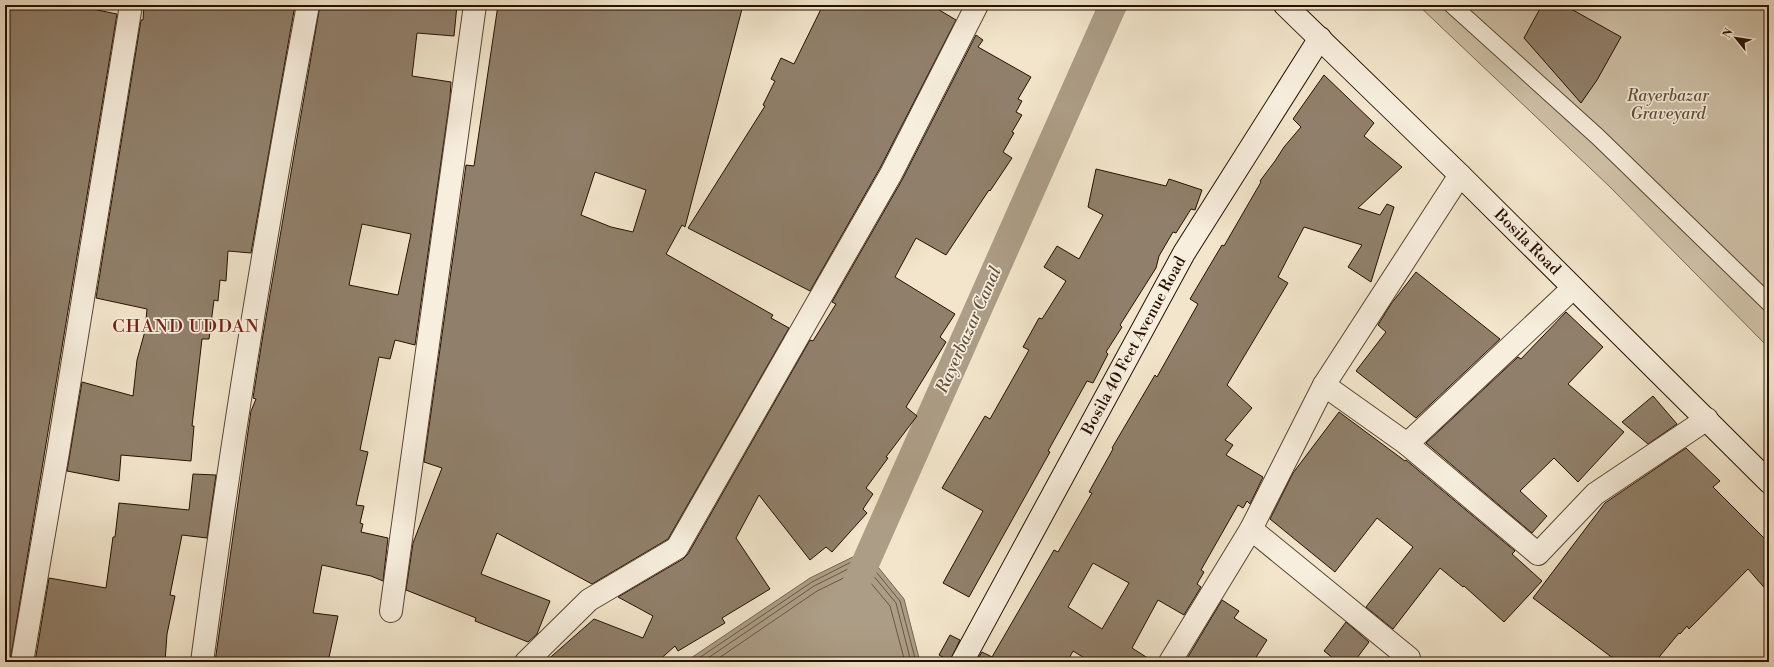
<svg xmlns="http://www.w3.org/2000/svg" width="1774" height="667" font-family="'Libre Bodoni',serif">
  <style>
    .green { fill: #cfc1a8; stroke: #7a6954 }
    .water { fill: #ac9d86; stroke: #766550 }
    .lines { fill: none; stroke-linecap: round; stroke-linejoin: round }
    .shore { stroke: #685743; stroke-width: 1 }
    .canal { stroke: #ac9d86; stroke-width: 28 }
    .building { fill: #907f6a; stroke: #251100; fill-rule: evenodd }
    .lane-casing { stroke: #584633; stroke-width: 18 }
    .street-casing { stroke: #584633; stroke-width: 24 }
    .secondary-casing { stroke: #251100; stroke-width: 24 }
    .lane { stroke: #f7eedd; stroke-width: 16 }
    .street { stroke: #f7eedd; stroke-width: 22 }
    .secondary { stroke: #f7eedd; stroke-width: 22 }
    .labels { text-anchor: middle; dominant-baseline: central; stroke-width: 3.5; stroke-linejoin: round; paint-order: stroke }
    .park-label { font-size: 16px; font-style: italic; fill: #604f3b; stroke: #f7eedd }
    .street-label { font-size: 16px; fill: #251100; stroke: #f7eedd }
    .water-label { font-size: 17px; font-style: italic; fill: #62503c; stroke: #f7eedd }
    .quarter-label { font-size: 18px; letter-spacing: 1px; fill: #7a1f14; stroke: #f7eedd }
  </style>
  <rect width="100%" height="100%" fill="#f2e5cb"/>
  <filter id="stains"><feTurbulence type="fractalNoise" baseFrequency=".005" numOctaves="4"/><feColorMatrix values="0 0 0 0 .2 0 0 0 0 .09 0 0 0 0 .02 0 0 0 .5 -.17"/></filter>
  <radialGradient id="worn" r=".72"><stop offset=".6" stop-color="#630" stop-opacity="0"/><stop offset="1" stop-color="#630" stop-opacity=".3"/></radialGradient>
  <path class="green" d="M1418,5H1769V348L1609,186Z"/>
  <path class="water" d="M865,551L904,599L920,662H685L810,578Z"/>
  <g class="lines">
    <g class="shore">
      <path d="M693,662L812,582L863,556L900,601L916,662"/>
      <path d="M702,662L814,586L862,562L896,603L911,662"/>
      <path d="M713,662L817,591L860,570L890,606L905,662"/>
    </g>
    <path class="canal" d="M853,591L1113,5"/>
  </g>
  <g class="building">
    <path d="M5,5H98L97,10L117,14L10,662H5Z"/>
    <path d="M144,5H295L251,253L228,251L226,281L220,280L218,301L214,300L209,339H202L192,426H194L191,461L121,455L119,481L67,471L82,382L133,396L137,360L145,331L147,309L96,298L141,20H143Z"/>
    <path d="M320,5H457L454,36L417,33L412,76L451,82L450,98L415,345L395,340L390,359L379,357L360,450L368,452L356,505L364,506L360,523L363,524L361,532L388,538L383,581L371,576L322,565L313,613L338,616L328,662H215L251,411L256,399L253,398L263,335ZM362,224L411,234L398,295L349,285Z"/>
    <path d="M498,5H743L685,227L682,225L666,254L773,315L771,318L789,328L668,539L592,584L497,533L481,574L550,601L537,634L528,642L475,621L476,618L406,590L413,543L442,468L424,462L466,165L474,166ZM595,172L646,190L633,232L611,227L581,215Z"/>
    <path d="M823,5H931L956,20L880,168L810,291L688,228L765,106L763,105L775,81L771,79L781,58L794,64Z"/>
    <path d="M1542,5H1564L1621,37L1597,80L1581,103L1524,38Z"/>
    <path d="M976,35L983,40L978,47L1031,77L1018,99L1022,101L1016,112L1022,115L1012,132L1014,133L1003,152L1012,158L990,191L989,190L946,255L916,238L895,277L955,314L940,337L946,342L906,407L917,416L886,457L888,458L866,488L873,494L863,509L867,513L832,552L826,547L810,560L759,495L736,538L770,589L722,618L725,623L678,651L675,646L657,662H545L594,619L643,638L653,616L618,597L683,559L688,554L810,340L813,341L836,304L832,302L902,180Z"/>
    <path d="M1324,75L1374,123L1364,136L1402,167L1358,208L1380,215L1387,204L1394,207L1371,282L1348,267L1362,245L1304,227L1278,277L1288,283L1227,385L1252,408L1225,440L1233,445L1226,455L1263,477L1250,504L1247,501L1243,508L1238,505L1201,570L1204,572L1197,584L1201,587L1184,615L1158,600L1132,648L1154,662H1091L1073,651L1067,662H976L982,652L992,657L1054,550L1058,552L1092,493L1089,492L1113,449L1112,448L1155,375L1157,377L1198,304L1190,299L1222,245L1224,246L1261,182L1260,181L1275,161L1284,147L1301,127L1293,119ZM1093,563L1129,583L1102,629L1068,607Z"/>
    <path d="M1096,169L1166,186L1169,179L1202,190L1195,210L1191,209L1176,233L1173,232L1159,256L1156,268L1120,325L1122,327L1106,352L1108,354L1093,383L1087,381L1048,451L1050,452L969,597L943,583L983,511L942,488L985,416L990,419L1029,350L1023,347L1039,318L1042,319L1066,281L1044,267L1057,246L1079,259L1103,215L1088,207Z"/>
    <path d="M1416,272L1500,339L1416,418L1356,371L1386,332L1378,325L1391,304Z"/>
    <path d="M1566,312L1603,347L1568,384L1624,432L1578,482L1554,458L1520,491L1547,516L1532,533L1426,443L1518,357L1521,359Z"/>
    <path d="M1653,396L1677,424L1648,444L1622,422Z"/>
    <path d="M1339,412L1405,461L1406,460L1515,551L1512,554L1542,581L1504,622L1464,586L1463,587L1440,568L1393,629L1366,607L1413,547L1377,518L1335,572L1270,519L1293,473Z"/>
    <path d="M1686,448L1720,481L1713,487L1769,543V593L1748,569L1689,629L1687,626L1680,634L1679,633L1655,662H1618L1533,598L1605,503Z"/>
    <path d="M193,474L216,475L207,538L182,535L170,595L175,596L167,634L165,662H35L49,578L106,588L113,537H115L119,503L189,510Z"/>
    <path d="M1222,600L1239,611L1234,618L1267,640L1253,662H1185Z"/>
    <path d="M1346,622L1369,642L1354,662H1338L1324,651Z"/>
    <path d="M950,635L960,640L950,661L939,655Z"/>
  </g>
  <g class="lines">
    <g class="lane-casing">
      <path id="lane" d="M1452,5L1598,137L1769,303"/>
    </g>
    <g class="street-casing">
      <g id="street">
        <path d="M1324,385L1460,175"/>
        <path d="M1407,444L1538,554L1595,494L1707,419"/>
        <path d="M1251,529L1409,658L1405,662"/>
        <path d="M391,611L475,5"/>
        <path d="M22,662L58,452L131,5"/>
        <path d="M202,662C231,442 267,223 308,5"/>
        <path d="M526,662L589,600L677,548L891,174L977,5"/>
        <path d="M1170,662L1251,529L1324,385L1407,444L1573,288"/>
      </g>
    </g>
    <g class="secondary-casing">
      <g id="secondary">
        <path id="s1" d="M1285,5L1460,175L1769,482"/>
        <path id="s2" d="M962,662L1184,253L1320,38"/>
      </g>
    </g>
    <use href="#lane" class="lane"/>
    <use href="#street" class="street"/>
    <use href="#secondary" class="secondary"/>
  </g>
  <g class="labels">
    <g class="park-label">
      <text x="1668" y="96">Rayerbazar<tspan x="1668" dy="18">Graveyard</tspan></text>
    </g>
    <g class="street-label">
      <text stroke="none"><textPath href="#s1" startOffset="339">Bosila Road</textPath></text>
      <text stroke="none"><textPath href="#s2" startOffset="360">Bosila 40 Feet Avenue Road</textPath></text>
    </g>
    <g class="water-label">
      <text transform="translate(969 330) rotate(-66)">Rayerbazar Canal</text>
    </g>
    <g class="quarter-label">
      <text x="186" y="326">CHAND UDDAN</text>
    </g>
  </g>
  <rect width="1774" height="667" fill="none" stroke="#f2e5cb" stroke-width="20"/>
  <rect x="6" y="6" width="1762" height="655" fill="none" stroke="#251100" stroke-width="2"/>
  <rect x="10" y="10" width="1754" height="647" fill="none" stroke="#251100"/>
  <g transform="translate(1736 38) rotate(300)" stroke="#f7eedd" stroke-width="3" paint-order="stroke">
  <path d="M0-3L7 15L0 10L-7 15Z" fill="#251100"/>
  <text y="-6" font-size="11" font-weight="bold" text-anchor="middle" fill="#251100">N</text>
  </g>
  <rect width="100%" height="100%" filter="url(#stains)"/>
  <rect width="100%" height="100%" fill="url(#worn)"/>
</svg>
